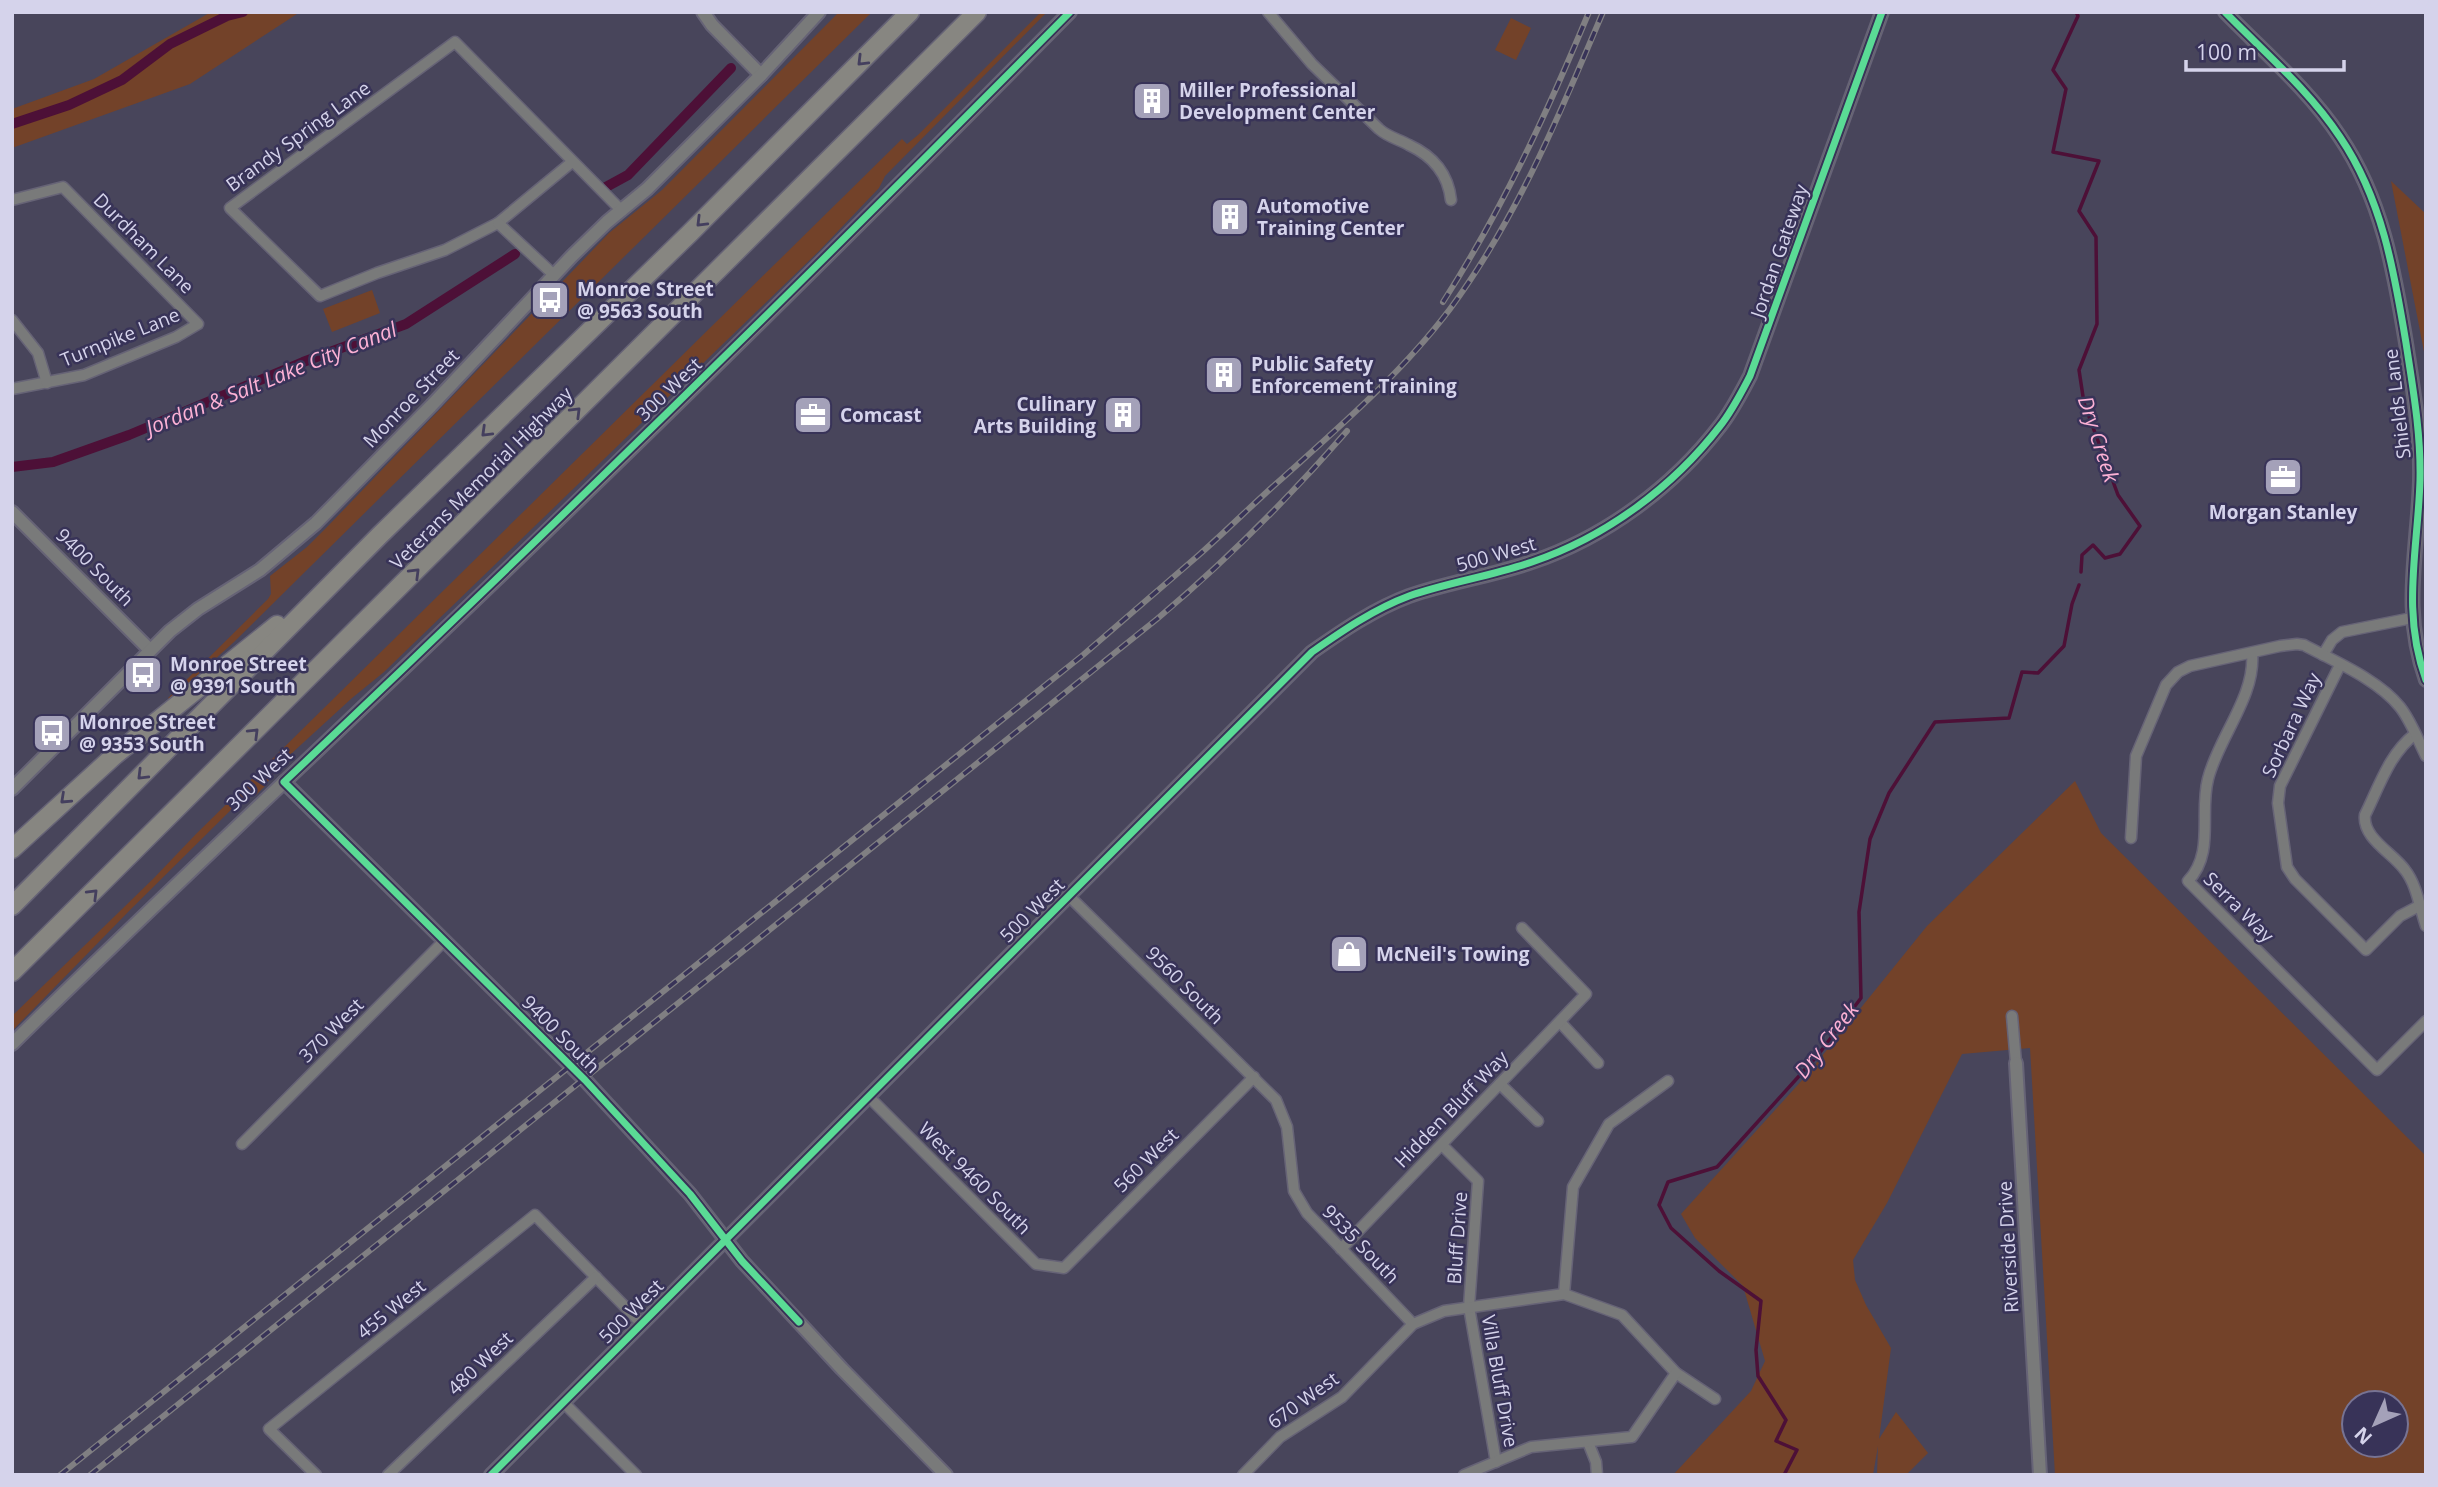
<svg xmlns="http://www.w3.org/2000/svg" width="2438" height="1487" font-family="'Open Sans',sans-serif">
  <style>
    .green { fill: #734229; fill-rule: evenodd }
    .lines { fill: none; stroke-linecap: round; stroke-linejoin: round }
    .stream { stroke: #4d1037; stroke-width: 3.5 }
    .canal { stroke: #4d1037; stroke-width: 10 }
    .minor-casing { stroke: #666376; stroke-width: 13 }
    .tertiary-casing { stroke: #666376; stroke-width: 16 }
    .secondary-casing { stroke: #666376; stroke-width: 16 }
    .motorway-casing { stroke: #666376; stroke-width: 21 }
    .minor { stroke: #797a7a; stroke-width: 10 }
    .tertiary { stroke: #797a7a; stroke-width: 12 }
    .secondary { stroke: #797975; stroke-width: 12 }
    .motorway { stroke: #878681; stroke-width: 18 }
    .rail-casing { stroke: #807f82; stroke-width: 6 }
    .rail { stroke: #383358; stroke-width: 3.5; stroke-dasharray: 10; stroke-linecap: butt }
    .cycleway-casing { stroke: #383358; stroke-width: 11 }
    .cycleway { stroke: #5adb95; stroke-width: 7 }
    .oneway { stroke: #443f5e }
    .labels { text-anchor: middle; dominant-baseline: central; stroke-width: 5; stroke-linejoin: round; paint-order: stroke }
    .poi-label { font-size: 19px; font-weight: bold; fill: #d5d3eb; stroke: #383358; text-anchor: start }
    .street-label { font-size: 19px; fill: #d5d3eb; stroke: #383358 }
    .water-label { font-size: 21px; font-style: italic; fill: #fcb1d5; stroke: #383358 }
  </style>
  <rect width="100%" height="100%" fill="#48455b"/>
  <g class="green">
    <path d="M211,12H300L190,84L12,148V109L94,79Z"/>
    <path d="M839,12H872L234,642L170,700L168,698L268,599L271,594L270,576L307,547L328,526L609,233L662,190Z"/>
    <path d="M1041,12H1047L885,176L879,188L819,251L384,672L352,698L280,764L265,786L256,795H246L130,910L12,1031V1016L154,878L196,834L902,139L907,144L918,135Z"/>
    <path d="M1511,18L1531,28L1516,60L1495,50Z"/>
    <path d="M2391,181L2426,214V362Z"/>
    <path d="M372,290L380,313L332,332L323,309Z"/>
    <path d="M2075,781L2101,833L2426,1156V1475H2055L2030,1048L1962,1054L1887,1203L1853,1260L1855,1280L1866,1305L1891,1348L1879,1439L1896,1412L1928,1453L1906,1475H1877L1878,1446L1873,1475H1673L1751,1391L1765,1361L1743,1286L1695,1238L1681,1214L1805,1077L1927,926ZM2354,1403H2396V1445H2354Z"/>
  </g>
  <g class="lines">
    <g class="stream">
      <path d="M2076,12L2078,16L2053,70L2066,89L2053,152L2099,161L2079,211L2096,237L2097,324L2079,370L2084,403L2118,495L2140,526L2120,554L2105,558L2093,545L2082,555L2081,572"/>
      <path d="M1784,1475L1797,1450L1776,1441L1786,1420L1758,1376L1756,1350L1761,1301L1719,1271L1671,1228L1659,1205L1668,1182L1717,1167L1818,1055L1861,998L1859,912L1870,839L1889,793L1935,722L2009,718L2022,672L2038,673L2064,646L2072,604L2079,585"/>
    </g>
    <g class="canal">
      <path d="M12,124L69,105L122,80L170,44L227,16L243,12"/>
      <path d="M606,187L628,175L731,68"/>
      <path d="M12,467L53,462L129,435L303,362L406,324L515,254"/>
    </g>
    <g class="minor-casing">
      <g id="minor">
        <path d="M1268,12L1312,64L1379,129C1388,137 1398,139 1409,145C1433,156 1448,173 1451,200"/>
        <path d="M572,162L498,223L445,250L377,273L320,296L230,208L455,42L622,211"/>
        <path d="M12,200L63,187L198,324L176,337L84,375L12,389"/>
        <path d="M498,223L554,275"/>
        <path d="M12,320L38,353L47,383"/>
        <path d="M2252,653C2256,696 2218,738 2208,779C2199,813 2215,853 2188,881L2377,1070L2426,1021"/>
        <path d="M2323,655L2332,640L2342,632L2412,618"/>
        <path d="M2340,665L2280,786L2278,803L2287,867L2295,879L2366,950L2400,916L2419,906"/>
        <path d="M2415,734C2389,754 2379,787 2365,815C2362,838 2393,853 2405,870C2417,885 2420,909 2426,926"/>
        <path d="M2131,838L2136,756L2166,685L2178,672L2190,666L2280,646L2297,644L2304,645C2334,661 2379,680 2400,707C2411,721 2418,740 2426,756"/>
        <path d="M1069,896L1276,1100L1287,1127L1294,1191L1307,1213L1413,1324"/>
        <path d="M2012,1016L2016,1063"/>
        <path d="M1560,1022L1598,1063"/>
        <path d="M1500,1084L1538,1121"/>
        <path d="M869,1097L1036,1264L1064,1268L1254,1077"/>
        <path d="M242,1144L444,941"/>
        <path d="M1442,1145L1478,1181L1469,1307L1496,1462"/>
        <path d="M1341,1249L1586,994L1522,928"/>
        <path d="M1564,1294L1573,1187L1609,1124L1668,1081"/>
        <path d="M563,1402L636,1475"/>
        <path d="M1588,1442L1596,1462L1597,1475"/>
        <path d="M316,1475L269,1429L535,1215L641,1323"/>
        <path d="M388,1475L596,1277"/>
        <path d="M1243,1475L1280,1437L1342,1397L1413,1324L1444,1311L1564,1294L1622,1315L1676,1373L1715,1399"/>
        <path d="M1464,1475L1531,1447L1632,1437L1676,1373"/>
      </g>
    </g>
    <g class="tertiary-casing">
      <g id="tertiary">
        <path d="M703,12L712,25L761,75"/>
        <path d="M12,512L150,650"/>
        <path d="M284,782L585,1080L690,1194L742,1261L842,1369L946,1475"/>
        <path d="M12,789L170,631L198,609L260,570L316,523L431,406L572,256L607,222L647,189L761,75L819,12"/>
        <path d="M12,1044C148,910 287,780 425,648C643,440 858,227 1070,12"/>
        <path d="M2016,1063L2040,1475"/>
      </g>
    </g>
    <g class="secondary-casing">
      <g id="secondary">
        <path d="M2225,12C2264,52 2309,90 2340,137C2382,199 2394,270 2406,343C2413,389 2421,433 2420,480C2418,550 2401,611 2426,680"/>
        <path d="M491,1475L1312,652C1342,631 1374,609 1409,596C1449,582 1492,576 1532,562C1606,537 1673,487 1720,426C1732,411 1741,393 1750,376L1882,12"/>
      </g>
    </g>
    <g class="motorway-casing">
      <g id="motorway">
        <path d="M12,849L115,755L277,625"/>
        <path d="M12,906L380,535L691,232L910,12"/>
        <path d="M12,972L977,12"/>
      </g>
    </g>
    <use href="#minor" class="minor"/>
    <use href="#tertiary" class="tertiary"/>
    <use href="#secondary" class="secondary"/>
    <use href="#motorway" class="motorway"/>
    <g class="rail-casing">
      <g id="rail">
        <path d="M1443,302C1502,210 1547,113 1589,12"/>
        <path d="M60,1475L1083,655C1122,621 1161,588 1200,554C1226,531 1251,506 1278,482C1338,428 1401,374 1450,309C1517,218 1559,116 1603,12"/>
        <path d="M90,1475L1157,619C1226,561 1288,499 1347,431"/>
      </g>
    </g>
    <use href="#rail" class="rail"/>
    <g class="cycleway-casing">
      <g id="cycleway">
        <path d="M2225,12C2264,52 2309,90 2340,137C2382,199 2394,270 2406,343C2413,389 2421,433 2420,480C2418,550 2401,611 2426,680"/>
        <path d="M799,1322L742,1261L690,1194L585,1080L284,782C550,530 812,273 1070,12"/>
        <path d="M491,1475L1312,652C1342,631 1374,609 1409,596C1449,582 1492,576 1532,562C1606,537 1673,487 1720,426C1732,411 1741,393 1750,376L1882,12"/>
      </g>
    </g>
    <use href="#cycleway" class="cycleway"/>
  </g>
  <defs><path id="oneway-chevron" d="M-2-3.5L2.5 0L-2 3.5" fill="none" stroke-width="1.6" stroke-linecap="round" stroke-linejoin="round" transform="scale(1.75)"/></defs>
  <g class="oneway">
    <use href="#oneway-chevron" transform="translate(862 61) rotate(135)"/>
    <use href="#oneway-chevron" transform="translate(701 222) rotate(135)"/>
    <use href="#oneway-chevron" transform="translate(576 412) rotate(-45)"/>
    <use href="#oneway-chevron" transform="translate(486 432) rotate(136)"/>
    <use href="#oneway-chevron" transform="translate(415 573) rotate(-45)"/>
    <use href="#oneway-chevron" transform="translate(254 733) rotate(-45)"/>
    <use href="#oneway-chevron" transform="translate(142 775) rotate(135)"/>
    <use href="#oneway-chevron" transform="translate(65 799) rotate(137)"/>
    <use href="#oneway-chevron" transform="translate(93 894) rotate(-45)"/>
  </g>
  <defs>
    <g id="building-square" transform="scale(2.0125)"><rect x="-9" y="-9" width="18" height="18" rx="4" fill="#a4a1b9" stroke="#383358"/><path d="M-4-6H4V6H1V3H-1V6H-4ZM-2.5-4.3h1.7v1.8h-1.7ZM.8-4.3h1.7v1.8H.8ZM-2.5-1h1.7V.8h-1.7ZM.8-1h1.7V.8H.8Z" fill="#fff"/></g>
    <g id="bus-square" transform="scale(2.0125)"><rect x="-9" y="-9" width="18" height="18" rx="4" fill="#a4a1b9" stroke="#383358"/><path d="M-5-6H5V4H4V6H2V4H-2V6H-4V4H-5ZM-3.5-4V0h7V-4ZM-3.5 1.2v1.5H-2V1.2ZM2 1.2v1.5H3.5V1.2Z" fill="#fff"/></g>
    <g id="office-square" transform="scale(2.0125)"><rect x="-9" y="-9" width="18" height="18" rx="4" fill="#a4a1b9" stroke="#383358"/><path d="M-6-3h4V-5.5h4V-3h4V5H-6ZM-1-4.5V-3h2v-1.5ZM-6 0V1H6V0Z" fill="#fff"/></g>
    <g id="shop-square" transform="scale(2.0125)"><rect x="-9" y="-9" width="18" height="18" rx="4" fill="#a4a1b9" stroke="#383358"/><path d="M-5-2.5h2.3a2.7 3.5 0 0 1 5.4 0H5L5.5 6h-11ZM-1.5-2.5h3a1.5 2.3 0 0 0-3 0Z" fill="#fff"/></g>
  </defs>
  <g fill-rule="evenodd">
    <use href="#building-square" x="1152" y="101"/>
    <use href="#building-square" x="1230" y="217"/>
    <use href="#bus-square" x="550" y="300"/>
    <use href="#building-square" x="1224" y="375"/>
    <use href="#office-square" x="813" y="415"/>
    <use href="#building-square" x="1123" y="415"/>
    <use href="#office-square" x="2283" y="477"/>
    <use href="#bus-square" x="143" y="675"/>
    <use href="#bus-square" x="52" y="733"/>
    <use href="#shop-square" x="1349" y="954"/>
  </g>
  <g class="labels">
    <g class="poi-label">
      <text x="1179" y="90">Miller Professional<tspan x="1179" dy="22">Development Center</tspan></text>
      <text x="1257" y="206">Automotive<tspan x="1257" dy="22">Training Center</tspan></text>
      <text x="577" y="289">Monroe Street<tspan x="577" dy="22">@ 9563 South</tspan></text>
      <text x="1251" y="364">Public Safety<tspan x="1251" dy="22">Enforcement Training</tspan></text>
      <text x="1096" y="404" text-anchor="end">Culinary<tspan x="1096" dy="22">Arts Building</tspan></text>
      <text x="840" y="415">Comcast</text>
      <text x="2283" y="512" text-anchor="middle">Morgan Stanley</text>
      <text x="170" y="664">Monroe Street<tspan x="170" dy="22">@ 9391 South</tspan></text>
      <text x="79" y="722">Monroe Street<tspan x="79" dy="22">@ 9353 South</tspan></text>
      <text x="1376" y="954">McNeil's Towing</text>
    </g>
    <g class="street-label">
      <text transform="translate(298 136) rotate(-36)">Brandy Spring Lane</text>
      <text transform="translate(144 243) rotate(45)">Durdham Lane</text>
      <text transform="translate(1779 251) rotate(-71)">Jordan Gateway</text>
      <text transform="translate(120 337) rotate(-22)">Turnpike Lane</text>
      <text transform="translate(669 389) rotate(-44)">300 West</text>
      <text transform="translate(411 398) rotate(-46)">Monroe Street</text>
      <text transform="translate(2397 404) rotate(-97)">Shields Lane</text>
      <text transform="translate(481 478) rotate(-45)">Veterans Memorial Highway</text>
      <text transform="translate(1496 554) rotate(-16)">500 West</text>
      <text transform="translate(95 567) rotate(45)">9400 South</text>
      <text transform="translate(2291 725) rotate(-65)">Sorbara Way</text>
      <text transform="translate(259 779) rotate(-43)">300 West</text>
      <text transform="translate(2239 907) rotate(45)">Serra Way</text>
      <text transform="translate(1032 910) rotate(-45)">500 West</text>
      <text transform="translate(1185 985) rotate(45)">9560 South</text>
      <text transform="translate(331 1030) rotate(-45)">370 West</text>
      <text transform="translate(561 1034) rotate(45)">9400 South</text>
      <text transform="translate(1451 1109) rotate(-46)">Hidden Bluff Way</text>
      <text transform="translate(1146 1160) rotate(-45)">560 West</text>
      <text transform="translate(975 1178) rotate(45)">West 9460 South</text>
      <text transform="translate(1457 1238) rotate(-86)">Bluff Drive</text>
      <text transform="translate(1361 1244) rotate(46)">9535 South</text>
      <text transform="translate(2008 1247) rotate(-93)">Riverside Drive</text>
      <text transform="translate(391 1309) rotate(-39)">455 West</text>
      <text transform="translate(631 1311) rotate(-45)">500 West</text>
      <text transform="translate(480 1363) rotate(-44)">480 West</text>
      <text transform="translate(1500 1381) rotate(80)">Villa Bluff Drive</text>
      <text transform="translate(1303 1400) rotate(-36)">670 West</text>
    </g>
    <g class="water-label">
      <text transform="translate(271 378) rotate(-22)">Jordan &amp; Salt Lake City Canal</text>
      <text transform="translate(2099 439) rotate(72)">Dry Creek</text>
      <text transform="translate(1826 1040) rotate(-52)">Dry Creek</text>
    </g>
  </g>
  <rect width="2438" height="1487" fill="none" stroke="#d5d3eb" stroke-width="28"/>
  <g transform="translate(2375 1424) rotate(225)"><circle r="33" fill="#383358" stroke="#777393" stroke-width="2"/>
  <path d="M0-5L12 26L0 18L-12 26Z" fill="#a4a1b9"/>
  <text y="-10" font-size="19" font-weight="bold" text-anchor="middle" fill="#d5d3eb">N</text>
  </g>
  <path d="M2186 60v10h158v-10" fill="none" stroke="#d5d3eb" stroke-width="3.5"/>
  <text x="2196" y="60" font-size="21" fill="#d5d3eb" stroke="#383358" stroke-width="5" paint-order="stroke">100 m</text>
</svg>
